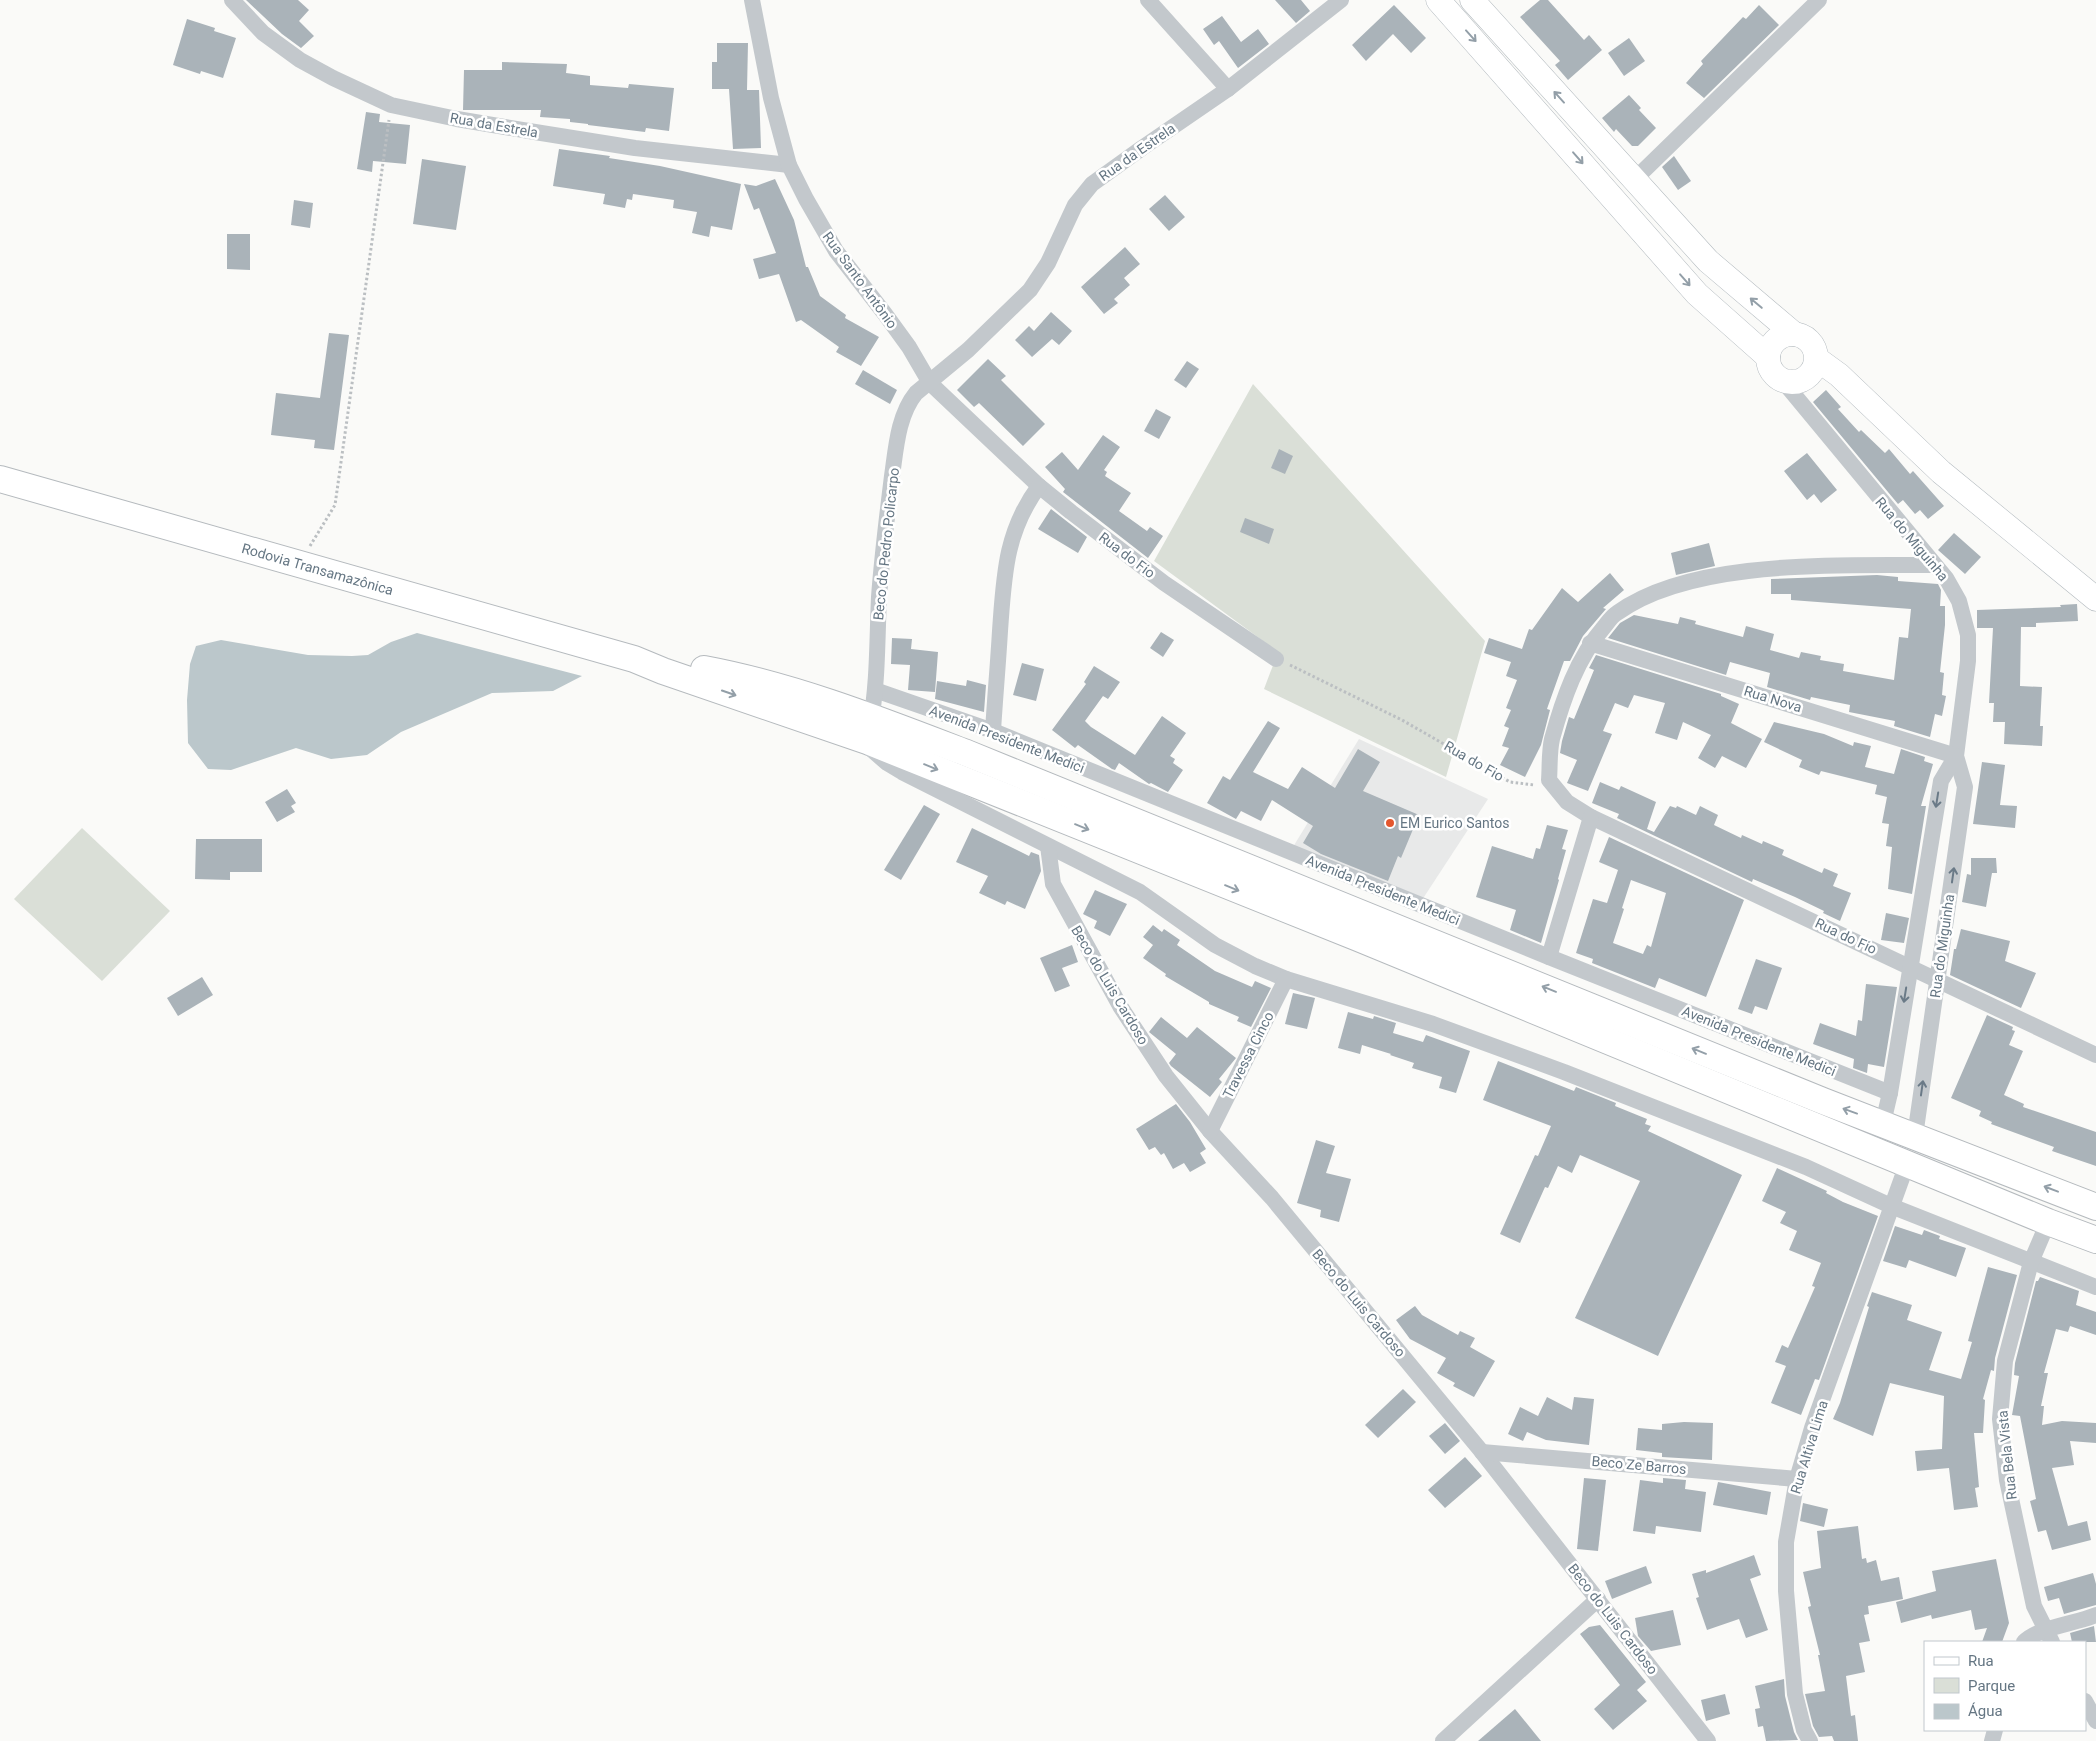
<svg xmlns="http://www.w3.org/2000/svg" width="2096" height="1741" font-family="Roboto,sans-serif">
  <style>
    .built { fill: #e8e9e9 }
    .green { fill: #dadfd7 }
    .water { fill: #bbc7cb }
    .building { fill: #aab3b9; fill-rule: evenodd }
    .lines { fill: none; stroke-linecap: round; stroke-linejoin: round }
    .secondary-casing { stroke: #b3babf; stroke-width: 25 }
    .primary-casing { stroke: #b5babe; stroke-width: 28 }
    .path { stroke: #bbbfc2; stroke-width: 3; stroke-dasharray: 2.5 2.5; stroke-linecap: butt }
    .minor { stroke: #c3c8cc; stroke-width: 16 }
    .secondary { stroke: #fff; stroke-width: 24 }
    .primary { stroke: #fff; stroke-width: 26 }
    .oneway { stroke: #939fa8 }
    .oneway2 { stroke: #6a7a87 }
    .poi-dot { fill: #e4572e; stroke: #fff; stroke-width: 2 }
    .labels { text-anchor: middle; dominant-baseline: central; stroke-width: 5; stroke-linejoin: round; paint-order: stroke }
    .street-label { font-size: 14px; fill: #657683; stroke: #fff }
    .poi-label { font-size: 14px; fill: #657683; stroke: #fff; text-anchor: start }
  </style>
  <rect width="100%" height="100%" fill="#fafaf8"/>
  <path class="built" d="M1359,739L1488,799L1422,900L1293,847Z"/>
  <g class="green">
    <path d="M1253,384L1485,641L1446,777L1264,689L1278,652L1154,561Z"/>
    <path d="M82,828L170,911L102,981L14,899Z"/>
  </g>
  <path class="water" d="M417,633L582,676L553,691L492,693L401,732L367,755L331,759L296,748L231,770L208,769L188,743L187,700L190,664L196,646L221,640L308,655L352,656L368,655L391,642Z"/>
  <g class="building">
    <path d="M246,0H298L309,10L299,21L314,36L301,48L282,34Z"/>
    <path d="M1275,0H1301L1310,11L1296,23Z"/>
    <path d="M1540,0H1548L1584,40L1589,35L1602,50L1568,80L1555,65L1560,61L1520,17Z"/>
    <path d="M1394,5L1426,38L1411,53L1393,34L1366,61L1352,45Z"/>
    <path d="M1759,5L1779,25L1704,98L1686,83L1703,64L1701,61L1743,17L1746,19Z"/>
    <path d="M1222,16L1241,42L1258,29L1269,44L1238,68L1219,41L1214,45L1203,29Z"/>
    <path d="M187,19L215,28L214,31L236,38L223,78L201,71L200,74L173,65Z"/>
    <path d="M1629,38L1645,61L1624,76L1608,53Z"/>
    <path d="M717,43H748L747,90H759L761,148L733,149L729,89H712V62H717Z"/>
    <path d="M502,62L567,64L566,73L590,76V85L628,88L629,84L674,88L669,131L646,128L645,132L588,125V124L570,122V119L540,117L541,110H463L464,70H502Z"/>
    <path d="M1629,95L1641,108L1639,110L1656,128L1638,146H1632L1616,129L1614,132L1602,118Z"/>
    <path d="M366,112L380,114L379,122L410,125L406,164L373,161L372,172L357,169Z"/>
    <path d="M559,149L610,156L609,158L660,166L741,184L732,230L711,226L709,237L692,233L697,212L673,208L674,200L633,194L632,200L627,199L625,208L603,204L605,194L553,186Z"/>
    <path d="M1674,156L1691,181L1678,190L1662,167Z"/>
    <path d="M422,159L466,166L456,230L413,224Z"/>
    <path d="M775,179L794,220L806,267H808L820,296L846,315L845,318L879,337L861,366L836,352L839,347L801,320L796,322L779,274L759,279L753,259L776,253L759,208L754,210L744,184L756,186Z"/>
    <path d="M1165,195L1185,217L1169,231L1149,209Z"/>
    <path d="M294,200L313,203L310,228L291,225Z"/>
    <path d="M227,234H250V270L227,269Z"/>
    <path d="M1125,247L1140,264L1124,278L1130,285L1114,299L1118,303L1104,314L1081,287Z"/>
    <path d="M1051,312L1072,331L1059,345L1052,339L1032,357L1015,340L1029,326L1034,331Z"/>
    <path d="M329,333L349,335L334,450L314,448L315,440L271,435L276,393L320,398Z"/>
    <path d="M988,359L1006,376L1001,380L1045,424L1023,446L979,403L974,407L957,390Z"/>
    <path d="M1187,361L1199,369L1186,388L1174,380Z"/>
    <path d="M863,370L897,390L890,404L855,384Z"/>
    <path d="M1826,390L1841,407L1838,409L1859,432L1861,430L1885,453L1889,449L1910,474L1913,471L1944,506L1928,519L1920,510L1915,514L1903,500L1898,504L1813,402Z"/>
    <path d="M1156,409L1171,417L1159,439L1144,431Z"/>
    <path d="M1103,435L1120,447L1104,470L1107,472L1105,476L1131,493L1119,511L1147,531L1150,527L1163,536L1148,558L1063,492L1065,489L1045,467L1062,452L1078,470Z"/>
    <path d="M1279,449L1293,456L1285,474L1271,468Z"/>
    <path d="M1807,453L1837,490L1821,503L1814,494L1807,500L1784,471Z"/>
    <path d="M1051,509L1087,537L1078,553L1038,529Z"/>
    <path d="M1245,518L1274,529L1269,544L1240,532Z"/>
    <path d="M1954,533L1981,557L1965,574L1938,550Z"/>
    <path d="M1709,543L1715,566L1676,575L1671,553Z"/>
    <path d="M1610,573L1624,590L1603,608L1606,609L1583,636L1570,661H1564L1548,706L1547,709L1550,710L1541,745L1525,777L1500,765L1509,748L1502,746L1509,728L1504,726L1511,710L1506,708L1517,680L1506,676L1511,662L1484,653L1489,638L1522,649L1529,629L1532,630L1562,588L1578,602Z"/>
    <path d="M1877,575L1898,577V581L1938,584L1941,590L1940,606H1945V625L1940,672L1944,673L1942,695L1946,696L1942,716L1935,714L1930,737L1894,726L1895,721L1849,712L1850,705L1811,697L1810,700L1767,687L1770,673L1730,662L1726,675L1608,638L1620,623L1634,615L1678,624L1680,617L1696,621L1695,624L1743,637L1746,626L1774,634L1770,650L1799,658L1801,652L1821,656L1820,660L1844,664L1843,671L1894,680L1899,637L1908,638L1911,609L1791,600V594H1771V579Z"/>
    <path d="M2077,604L2078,621L2036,623V627H2021L2020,686L2042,687L2040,726H2043L2042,746L2004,744L2005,722H1993L1994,703H1989L1993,628H1977V610L2061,607L2060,605Z"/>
    <path d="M1161,632L1174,640L1163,657L1150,648Z"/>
    <path d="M892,638L912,639L911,649L938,652L935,692L908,690L910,665L891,664Z"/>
    <path d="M1596,655L1721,694V696L1739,704L1731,723L1762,739L1746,768L1722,756L1715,768L1698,758L1711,735L1683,722L1677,740L1655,733L1665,703L1634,695L1628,708L1615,703L1603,731L1612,734L1588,791L1567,783L1577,760L1560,753L1562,741L1569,717L1574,719L1594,670L1589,668Z"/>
    <path d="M1022,663L1044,669L1036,701L1013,695Z"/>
    <path d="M1094,666L1120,682L1108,699L1103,696L1085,721L1091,727L1135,755L1162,716L1186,733L1170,756L1175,759L1173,763L1183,770L1168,792L1151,783L1149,784L1119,763L1115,770L1112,769L1078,745L1075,748L1052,730L1086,684L1084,682Z"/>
    <path d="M967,680L986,685L984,712L935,699L937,681L966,686Z"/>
    <path d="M1268,721L1280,728L1253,772L1288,789L1302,767L1335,788L1358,749L1380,762L1363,791L1419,815L1401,858L1398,856L1388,881L1321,854L1303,843L1313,826L1272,800L1261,821L1241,811L1236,819L1207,803L1223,776L1230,780Z"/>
    <path d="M1774,722L1824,734L1853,746L1854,742L1871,746L1865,767L1894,774L1901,749L1925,757L1924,761L1933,764L1921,806H1926L1912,894L1888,889L1892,847L1886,846L1889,824L1882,823L1887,797L1875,794L1877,785L1821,771L1819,775L1799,767L1802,760L1764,742Z"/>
    <path d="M1982,762L2005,765L2000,805L2017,806L2015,828L1973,824Z"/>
    <path d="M1600,782L1619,790L1621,786L1656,802L1647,829L1654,832L1670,806L1676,808L1677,806L1696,815L1700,806L1718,815L1714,825L1741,838L1742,835L1762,844L1763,841L1784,850L1782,855L1822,873L1824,868L1838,874L1833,886L1851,893L1840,921L1823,913L1824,911L1795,897L1753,879L1752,882L1617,818L1619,814L1592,803Z"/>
    <path d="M287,789L296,803L291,806L295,812L277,822L265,802Z"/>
    <path d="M924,805L940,814L901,880L884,870Z"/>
    <path d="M1547,825L1568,830L1562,849L1566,850L1558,879L1559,880L1541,943L1510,930L1516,910L1476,897L1492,846L1533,859L1536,848L1540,849Z"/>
    <path d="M972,828L1029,856L1031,852L1039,855L1041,871L1025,909L1007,901L1005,905L979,893L988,876L956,862Z"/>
    <path d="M1609,837L1744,900L1706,997L1659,978L1655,988L1592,963L1593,959L1576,953L1593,899L1607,903L1618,870L1599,862ZM1631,880L1666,893L1651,947L1647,945L1643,954L1613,943L1624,909L1622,908Z"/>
    <path d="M196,839H262V872H230V880L195,879Z"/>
    <path d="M1971,858H1996L1997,873H1992L1986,907L1962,902L1967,874L1971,875Z"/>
    <path d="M1095,890L1127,904L1110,936L1094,928L1097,921L1083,914Z"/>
    <path d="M1886,913L1909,918L1904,943L1881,940Z"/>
    <path d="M1153,925L1162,932L1164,929L1180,940L1177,945L1215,971L1252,987L1255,981L1271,988L1251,1027L1237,1021L1239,1017L1209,1004V1002L1165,976L1166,974L1143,958L1153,945L1143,937Z"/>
    <path d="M1961,929L2010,941L2005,961L2036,973L2021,1008L1950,975L1954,949H1956Z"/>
    <path d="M1072,945L1078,962L1062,968L1070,986L1055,992L1040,958Z"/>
    <path d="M1756,959L1782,968L1767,1010L1755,1006L1752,1014L1738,1009Z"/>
    <path d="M202,977L213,995L178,1016L167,998Z"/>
    <path d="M1866,984L1897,987L1884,1067L1868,1064L1867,1073L1853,1068L1854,1059L1813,1044L1820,1023L1856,1036L1858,1020L1862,1021Z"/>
    <path d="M1293,993L1315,998L1307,1029L1285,1024Z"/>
    <path d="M1348,1012L1373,1019L1374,1016L1396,1023L1393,1033L1423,1042L1426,1035L1470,1051L1456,1093L1439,1088L1442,1077L1412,1068L1414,1063L1390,1055L1391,1054L1362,1045L1360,1054L1338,1048Z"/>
    <path d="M1987,1015L2013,1027L2012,1030L2015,1031L2009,1045L2023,1051L2004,1095L2024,1104L2023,1107L2096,1132V1166L2052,1151L2054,1147L1991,1124L1992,1122L1979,1116L1981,1111L1951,1098Z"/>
    <path d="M1161,1017L1187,1038L1197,1027L1236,1058L1219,1079L1222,1082L1210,1097L1171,1066L1169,1063L1176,1054L1149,1032Z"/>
    <path d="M1498,1061L1574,1091L1576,1087L1616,1103L1615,1106L1647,1119L1645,1124L1651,1126L1648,1131L1742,1175L1658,1356L1575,1318L1640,1181L1580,1155L1572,1173L1558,1166L1548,1188L1545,1187L1520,1243L1500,1234L1535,1155L1538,1156L1551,1126L1483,1100Z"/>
    <path d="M1176,1104L1190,1122L1206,1149L1200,1153L1206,1163L1190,1172L1184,1163L1173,1169L1164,1153L1161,1155L1155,1147L1149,1150L1136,1129Z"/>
    <path d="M1316,1140L1335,1146L1326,1173L1351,1179L1339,1222L1320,1217L1321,1210L1297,1203Z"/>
    <path d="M1777,1168L1827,1191L1826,1193L1843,1202L1878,1216L1819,1380L1815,1379L1801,1415L1771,1403L1786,1366L1775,1362L1782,1345L1788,1348L1801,1319L1815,1287L1812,1286L1821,1263L1789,1250L1797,1231L1780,1223L1786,1212L1762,1201Z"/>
    <path d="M1895,1226L1922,1235L1924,1230L1940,1236L1939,1239L1966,1248L1956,1277L1909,1260L1906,1268L1883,1261Z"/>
    <path d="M1988,1267L2017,1275L1995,1358L1994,1371L1991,1370L1983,1399L1985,1400L1983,1433H1974L1979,1487L1975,1488L1978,1507L1954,1510L1949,1468L1917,1471L1915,1451L1942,1449L1944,1396L1890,1383L1873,1436L1833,1419L1840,1403L1869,1307L1867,1306L1872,1292L1912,1305L1907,1320L1942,1332L1929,1370L1961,1379L1972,1342L1968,1341Z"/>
    <path d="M2040,1277L2079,1291L2076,1305L2096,1312V1335L2070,1326L2068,1332L2056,1329L2044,1373H2048L2041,1406H2044L2042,1425L2062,1421L2096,1423V1443L2070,1441L2074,1465L2052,1468L2068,1526L2087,1521L2091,1540L2052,1550L2046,1530L2038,1532L2030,1501L2036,1499L2020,1416L2012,1415L2019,1376L2014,1375L2015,1363L2036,1281H2038Z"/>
    <path d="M1415,1306L1422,1315L1458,1335L1460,1331L1475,1338L1470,1347L1495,1361L1474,1397L1453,1386L1455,1383L1437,1373L1446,1358L1410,1339L1396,1320Z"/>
    <path d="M1403,1389L1416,1402L1378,1438L1365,1425Z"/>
    <path d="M1547,1397L1572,1410L1574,1397L1594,1399L1589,1445L1546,1440L1527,1432L1523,1441L1508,1434L1520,1407L1538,1416Z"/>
    <path d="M1684,1422L1713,1423L1712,1460L1662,1457V1453L1636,1450L1638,1428L1662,1430V1424Z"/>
    <path d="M1445,1423L1460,1441L1445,1454L1429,1436Z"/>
    <path d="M1465,1457L1482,1476L1445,1508L1428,1490Z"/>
    <path d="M1584,1478L1606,1480L1598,1551L1577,1549Z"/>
    <path d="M1663,1478L1686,1480L1685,1489L1706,1492L1701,1532L1656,1526L1655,1534L1633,1531L1640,1480L1663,1483Z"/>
    <path d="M1718,1482L1771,1492L1767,1515L1713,1505Z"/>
    <path d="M1803,1503L1828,1509L1824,1527L1800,1521Z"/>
    <path d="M1858,1526L1862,1559L1866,1558L1867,1563L1876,1560L1881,1581L1899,1577L1903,1599L1868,1606L1869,1614L1864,1615L1870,1641L1859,1643L1865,1672L1846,1676L1851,1716L1855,1715L1858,1741H1834L1832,1736L1819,1737L1813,1726L1805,1694L1825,1691L1818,1655H1820L1808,1607L1811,1606L1803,1572L1821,1568L1817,1531Z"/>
    <path d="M1754,1555L1761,1575L1750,1579L1768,1630L1746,1638L1739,1619L1707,1630L1696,1598L1699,1597L1692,1574L1706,1570V1573Z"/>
    <path d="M1996,1559L2009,1623L2002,1642H1982L1987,1628L1975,1630L1971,1610L1932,1619L1931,1615L1901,1623L1896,1602L1936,1591L1932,1571Z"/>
    <path d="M1646,1566L1652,1583L1612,1599L1605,1581Z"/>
    <path d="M2093,1573L2096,1584V1605L2064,1614L2059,1598L2048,1601L2044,1587Z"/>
    <path d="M1673,1610L1681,1645L1651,1651L1638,1636L1635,1618Z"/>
    <path d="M1600,1625L1646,1682L1637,1690L1647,1701L1613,1730L1594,1709L1620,1685L1580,1634L1589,1627Z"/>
    <path d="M2094,1626L2096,1642H2072L2070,1633Z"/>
    <path d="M1784,1679L1785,1696L1794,1732L1798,1740L1766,1741L1763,1726L1758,1727L1755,1709L1760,1708L1755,1686Z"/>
    <path d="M1725,1694L1730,1714L1706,1721L1701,1700Z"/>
    <path d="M1515,1709L1541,1741H1478Z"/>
  </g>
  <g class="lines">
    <g class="secondary-casing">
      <g id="secondary">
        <path d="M1438,0L1697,294L1768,357"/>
        <path d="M1472,0L1708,261L1794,334"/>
        <circle cx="1792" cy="358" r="24"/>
        <path d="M1817,359L1839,375L1941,472L2096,599"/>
      </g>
    </g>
    <g class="primary-casing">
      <g id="primary">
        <path id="s1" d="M0,479L634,659L663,671L867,741L1358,938L2048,1222L2096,1240"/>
        <path d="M704,669C795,686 883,721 969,754L1823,1101L2096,1207"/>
      </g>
    </g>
    <g class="path">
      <path d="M310,546L335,505L389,120"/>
      <path d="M1290,665L1402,720L1510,782L1534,785"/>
    </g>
    <g class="minor">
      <path d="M232,0L263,33L300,60L333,78L391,105L457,119L535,132L635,148L789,165"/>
      <path d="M752,0L771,98L789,165L806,199L836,251L885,314L909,347L930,383L1039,486L1071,512L1164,583L1276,659"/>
      <path d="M1148,0L1228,89"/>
      <path d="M1634,180L1819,0"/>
      <path d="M1782,380L1946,578L1959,601L1968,635V661L1956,756L1965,787L1915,1136"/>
      <path d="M1934,565C1842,566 1693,558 1617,613C1612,616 1608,622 1604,627C1577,658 1563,699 1552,739C1549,752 1550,767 1549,780L1567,802L1591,817L2096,1055"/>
      <path d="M1590,643L1956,756"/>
      <path d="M875,690L993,731L1549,957L1890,1093"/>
      <path d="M870,726C878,684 877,639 879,597C882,556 887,516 892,476C896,448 898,415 916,393L968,350L1030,290L1048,263L1075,205L1092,184L1142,148L1228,89L1341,0"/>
      <path d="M993,731C995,698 998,665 1000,631C1004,576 1005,532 1039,486"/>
      <path d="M871,749L887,763L902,772L1140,892L1215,945L1255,966L1286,979L1433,1024L1564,1072L1806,1167L1891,1206L2096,1287"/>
      <path d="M1048,846L1053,884L1120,1006L1166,1076L1210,1131L1272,1198L1482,1452L1708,1741"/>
      <path d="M1549,957L1591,817"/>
      <path d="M1883,1123L1890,1093L1941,781L1956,756"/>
      <path d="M1210,1131L1286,979"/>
      <path d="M2048,1222L2031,1262L2005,1361L2000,1419L2007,1480L2034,1606L2052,1642"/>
      <path d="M1482,1452L1797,1479"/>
      <path d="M2024,1642C2039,1627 2075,1624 2096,1615"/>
      <path d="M2085,1701L2096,1721"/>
      <path d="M1443,1741L1598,1599"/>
      <path d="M1810,1741L1804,1730L1795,1694L1786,1591V1542L1797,1479L1812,1428L1907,1164"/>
      <path d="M1992,1741L1995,1730"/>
    </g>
    <use href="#secondary" class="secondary"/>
    <use href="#primary" class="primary"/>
  </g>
  <defs><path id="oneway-shaft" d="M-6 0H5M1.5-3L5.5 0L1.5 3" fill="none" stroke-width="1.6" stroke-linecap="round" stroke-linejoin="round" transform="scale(1.25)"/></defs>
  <g class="oneway">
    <use href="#oneway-shaft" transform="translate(1471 36) rotate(48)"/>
    <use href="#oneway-shaft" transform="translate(1559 97) rotate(-132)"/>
    <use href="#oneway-shaft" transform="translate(1578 158) rotate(49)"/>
    <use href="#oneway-shaft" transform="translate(1685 280) rotate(49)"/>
    <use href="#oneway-shaft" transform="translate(1756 303) rotate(-140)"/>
    <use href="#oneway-shaft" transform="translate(729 693) rotate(19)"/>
    <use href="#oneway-shaft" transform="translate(931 767) rotate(22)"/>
    <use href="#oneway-shaft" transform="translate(1082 827) rotate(22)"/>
    <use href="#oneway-shaft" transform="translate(1232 888) rotate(22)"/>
    <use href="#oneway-shaft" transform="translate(1549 989) rotate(-158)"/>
    <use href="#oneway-shaft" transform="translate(1699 1051) rotate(-158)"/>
    <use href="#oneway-shaft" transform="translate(1850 1111) rotate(-160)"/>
    <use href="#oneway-shaft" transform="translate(2051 1189) rotate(-159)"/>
  </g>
  <g class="oneway2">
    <use href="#oneway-shaft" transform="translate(1937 800) rotate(99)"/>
    <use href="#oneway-shaft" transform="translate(1953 875) rotate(-82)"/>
    <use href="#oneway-shaft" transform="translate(1905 995) rotate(99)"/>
    <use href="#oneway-shaft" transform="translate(1922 1088) rotate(-82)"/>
  </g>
  <circle class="poi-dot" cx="1390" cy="823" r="5"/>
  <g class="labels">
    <g class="street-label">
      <text transform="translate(494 125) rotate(10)">Rua da Estrela</text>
      <text transform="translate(1137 152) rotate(-35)">Rua da Estrela</text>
      <text transform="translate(860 280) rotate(54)">Rua Santo Antônio</text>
      <text transform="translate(1912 539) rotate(50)">Rua do Miguinha</text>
      <text transform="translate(886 544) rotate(-84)">Beco do Pedro Policarpo</text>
      <text transform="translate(1127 555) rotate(37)">Rua do Fio</text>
      <text stroke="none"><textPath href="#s1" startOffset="330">Rodovia Transamazônica</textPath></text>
      <text transform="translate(1773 699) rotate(17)">Rua Nova</text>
      <text transform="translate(1007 739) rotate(21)">Avenida Presidente Medici</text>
      <text transform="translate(1474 761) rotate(30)">Rua do Fio</text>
      <text transform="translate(1383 890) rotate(22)">Avenida Presidente Medici</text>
      <text transform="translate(1846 936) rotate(25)">Rua do Fio</text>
      <text transform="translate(1942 946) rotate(-82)">Rua do Miguinha</text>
      <text transform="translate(1110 985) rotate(59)">Beco do Luis Cardoso</text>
      <text transform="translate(1759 1041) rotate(22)">Avenida Presidente Medici</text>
      <text transform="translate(1248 1055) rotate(-63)">Travessa Cinco</text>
      <text transform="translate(1359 1303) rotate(50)">Beco do Luis Cardoso</text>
      <text transform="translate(1809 1447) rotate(-73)">Rua Altiva Lima</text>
      <text transform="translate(2007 1455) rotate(-96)">Rua Bela Vista</text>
      <text transform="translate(1639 1465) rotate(5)">Beco Ze Barros</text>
      <text transform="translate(1613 1619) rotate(52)">Beco do Luis Cardoso</text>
    </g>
    <g class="poi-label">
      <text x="1400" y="823">EM Eurico Santos</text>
    </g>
  </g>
  <rect x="1924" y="1641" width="162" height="90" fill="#ffffff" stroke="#c1c8cd"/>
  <rect x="1934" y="1657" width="25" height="8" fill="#ffffff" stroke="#c1c8cd"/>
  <text x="1968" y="1666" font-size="15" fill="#657683">Rua</text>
  <rect x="1934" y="1678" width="25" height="15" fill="#dadfd7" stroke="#c1c8cd"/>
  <text x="1968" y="1691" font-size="15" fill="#657683">Parque</text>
  <rect x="1934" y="1704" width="25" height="15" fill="#bbc7cb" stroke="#c1c8cd"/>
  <text x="1968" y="1716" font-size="15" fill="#657683">Água</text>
</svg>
